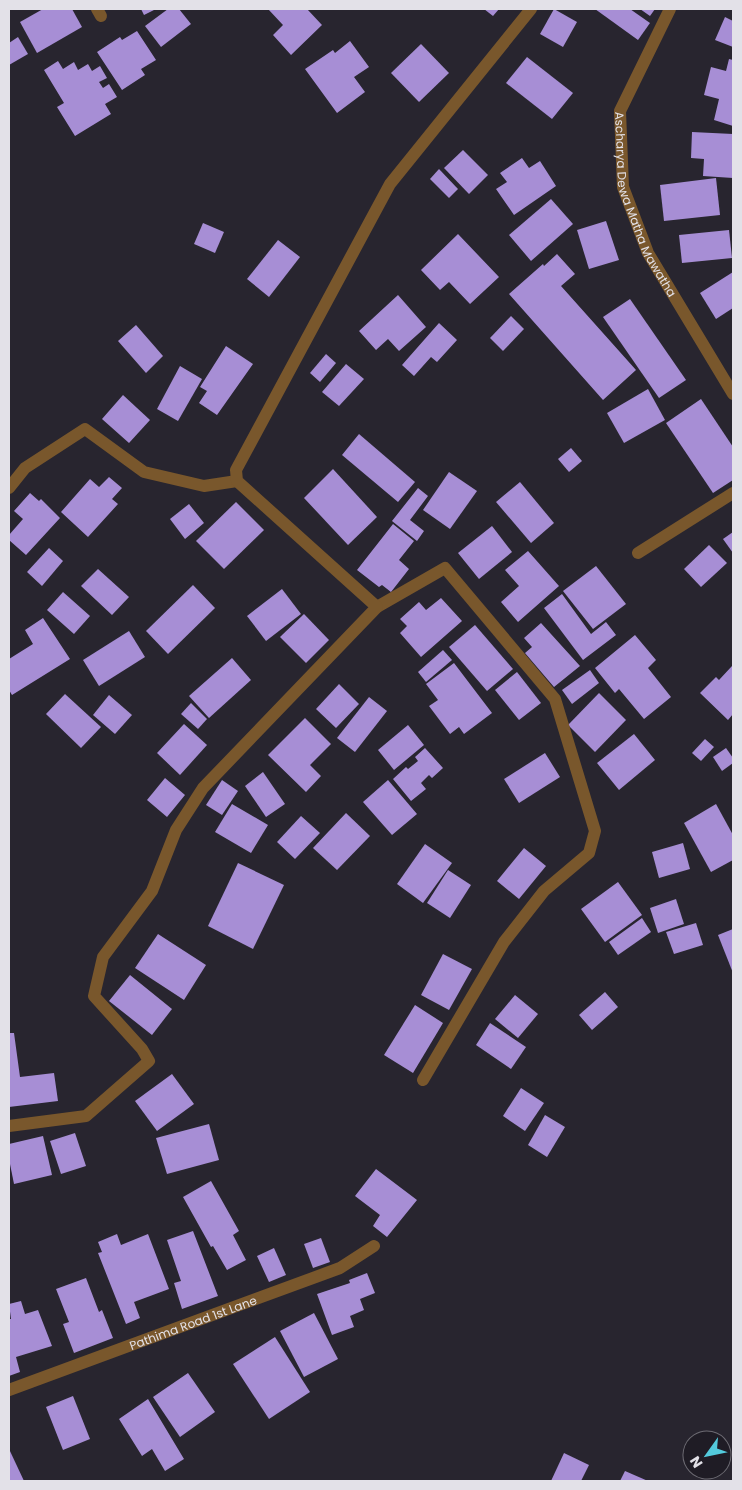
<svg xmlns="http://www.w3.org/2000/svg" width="742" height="1490" font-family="Poppins,sans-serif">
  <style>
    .building { fill: #a78ed5 }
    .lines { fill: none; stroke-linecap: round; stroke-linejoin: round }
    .street { stroke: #79572c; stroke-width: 12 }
    .labels { text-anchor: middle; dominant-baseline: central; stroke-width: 5; stroke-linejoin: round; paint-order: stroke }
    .street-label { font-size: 12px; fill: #e3e1e8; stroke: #1f1c25 }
  </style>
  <rect width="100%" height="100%" fill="#28252f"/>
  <g class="building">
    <path d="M43,9H72L82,27L37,53L20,22Z"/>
    <path d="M141,9H156L144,15Z"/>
    <path d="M168,9H179L191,24L161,47L145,26Z"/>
    <path d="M268,9H307L322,25L291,55L273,35L283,25Z"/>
    <path d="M484,9H499L493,16Z"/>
    <path d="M554,9L577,22L563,47L540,34Z"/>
    <path d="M595,9H630L650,23L638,40Z"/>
    <path d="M640,9H655L650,16Z"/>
    <path d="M725,17L733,21V47L715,40Z"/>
    <path d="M137,31L156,60L141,69L145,75L122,90L97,52L120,37L122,40Z"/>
    <path d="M18,37L28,54L9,65V43Z"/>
    <path d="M350,41L369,67L354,77L365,92L337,113L305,69L333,50L335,53Z"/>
    <path d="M421,44L449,73L419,102L391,73Z"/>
    <path d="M527,57L573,93L552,119L506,83Z"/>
    <path d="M729,59L733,60V126L714,120L719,99L704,95L711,67L726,71Z"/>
    <path d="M58,61L63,69L74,62L78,70L88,64L92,71L100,66L107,78L99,82L103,88L109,84L117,97L105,104L111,114L75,136L57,107L64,103L44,70Z"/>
    <path d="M692,132L733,134V178L703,176L704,159L691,158Z"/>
    <path d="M463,150L488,175L469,194L444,168Z"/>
    <path d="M522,158L529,168L540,161L556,186L514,215L496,189L507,182L500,173Z"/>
    <path d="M439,169L458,189L449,198L430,179Z"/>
    <path d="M716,178L720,215L664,221L660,185Z"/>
    <path d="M551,199L573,224L531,261L509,235Z"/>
    <path d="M606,221L619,260L589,269L577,230Z"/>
    <path d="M203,223L224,232L215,253L194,244Z"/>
    <path d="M729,230L732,258L682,263L679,235Z"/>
    <path d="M458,234L499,277L470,304L449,282L440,290L421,270Z"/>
    <path d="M278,240L300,257L269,297L247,279Z"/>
    <path d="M557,254L575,274L561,286L636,370L603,400L509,294L543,264L544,266Z"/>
    <path d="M733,272V308L716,319L700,293Z"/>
    <path d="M398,295L426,327L399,351L388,339L376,350L359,331Z"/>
    <path d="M630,299L686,380L659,398L603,317Z"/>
    <path d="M511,316L524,329L503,351L490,338Z"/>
    <path d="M439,323L457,340L437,362L431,357L414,376L402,365Z"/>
    <path d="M136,325L163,356L146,373L118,341Z"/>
    <path d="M226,346L253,364L217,415L199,403L207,391L200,387Z"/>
    <path d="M326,354L336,363L320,382L310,373Z"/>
    <path d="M346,364L364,379L339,406L322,392Z"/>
    <path d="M180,366L202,379L178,421L157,409Z"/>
    <path d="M648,389L665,420L624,443L607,413Z"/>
    <path d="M123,395L150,420L129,443L102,419Z"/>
    <path d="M701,399L733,447V480L713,493L666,423Z"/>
    <path d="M359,434L415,482L398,502L342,455Z"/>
    <path d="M571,448L582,461L569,472L558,459Z"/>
    <path d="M333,469L377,517L348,545L304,498Z"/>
    <path d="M449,472L477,491L450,529L423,510Z"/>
    <path d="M109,477L122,488L112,499L118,504L88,537L61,512L90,479L99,487Z"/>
    <path d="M520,482L554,523L531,543L496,502Z"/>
    <path d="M418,488L428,496L410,520L424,531L417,541L392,521Z"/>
    <path d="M30,493L39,501L41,499L60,518L26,555L9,540V535L23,519L14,511Z"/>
    <path d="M236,502L264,530L224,569L196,541Z"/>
    <path d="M189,504L204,523L185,539L170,519Z"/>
    <path d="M393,524L414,541L399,560L409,569L391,592L382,585L379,587L357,570Z"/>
    <path d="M492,526L512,552L479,579L458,553Z"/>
    <path d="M733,532V553L723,539Z"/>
    <path d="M709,545L727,563L701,587L684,569Z"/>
    <path d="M49,548L63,561L42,586L27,572Z"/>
    <path d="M528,551L559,586L518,622L501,602L519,586L505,570Z"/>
    <path d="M596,566L626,604L593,629L563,591Z"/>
    <path d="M98,569L129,597L112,615L81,586Z"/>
    <path d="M193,585L215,608L168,654L146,631Z"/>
    <path d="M282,589L301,614L266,641L247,616Z"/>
    <path d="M63,592L90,616L74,634L47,610Z"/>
    <path d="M562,594L591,634L606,622L616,635L583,660L544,608Z"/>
    <path d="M441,598L462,621L421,657L400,633L407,626L400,619L419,602L426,610Z"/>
    <path d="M304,614L329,640L306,663L280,637Z"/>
    <path d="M43,618L70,659L12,695L9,690V659L33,644L25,630Z"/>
    <path d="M541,623L580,666L554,687L525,653L532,647L524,638Z"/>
    <path d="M475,625L513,669L487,691L449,647Z"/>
    <path d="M129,631L145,657L99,686L83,660Z"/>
    <path d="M635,635L656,660L648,668L671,697L644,719L619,689L615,693L595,668Z"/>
    <path d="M443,650L452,660L426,682L418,672Z"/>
    <path d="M232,658L251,680L209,718L189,696Z"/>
    <path d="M454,663L492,713L464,734L459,727L450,734L429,706L438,700L426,684Z"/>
    <path d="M732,666L733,714L728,720L700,693L716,677L719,680Z"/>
    <path d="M590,670L599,683L572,704L562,690Z"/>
    <path d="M517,672L541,703L519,720L495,690Z"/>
    <path d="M339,684L359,704L336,728L316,709Z"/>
    <path d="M599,693L626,720L595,752L568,725Z"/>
    <path d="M65,694L101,727L81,748L46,714Z"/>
    <path d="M109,695L132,715L115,734L93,715Z"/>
    <path d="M369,697L387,711L355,752L337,738Z"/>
    <path d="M191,703L207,719L198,729L181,714Z"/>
    <path d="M305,718L331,744L310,765L321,776L306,792L268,755Z"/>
    <path d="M184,724L207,745L180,775L157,753Z"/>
    <path d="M408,725L424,745L394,770L378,750Z"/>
    <path d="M634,734L655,760L619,790L597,763Z"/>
    <path d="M705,739L714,747L701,761L692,753Z"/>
    <path d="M425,748L443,768L432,778L429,775L421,783L426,789L411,801L393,779L406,767L408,769L418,761L415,757Z"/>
    <path d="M726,748L733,758V763L722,771L713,757Z"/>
    <path d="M545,753L560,777L519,803L504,779Z"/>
    <path d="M263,772L285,804L266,817L245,786Z"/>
    <path d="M165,778L185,795L167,817L147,800Z"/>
    <path d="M222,780L238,791L222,815L206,805Z"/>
    <path d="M388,780L417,814L392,835L363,802Z"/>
    <path d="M232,804L268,825L251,853L215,832Z"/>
    <path d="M716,804L733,835V860L711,872L684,823Z"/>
    <path d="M346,813L370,836L337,870L313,848Z"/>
    <path d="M301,816L320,833L295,859L277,842Z"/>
    <path d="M683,843L690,869L659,878L652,852Z"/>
    <path d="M425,844L452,863L423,903L397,884Z"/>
    <path d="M524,848L546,866L519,899L497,881Z"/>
    <path d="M238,863L284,885L253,949L208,926Z"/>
    <path d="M448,870L471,885L450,918L427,903Z"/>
    <path d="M618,882L642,915L605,942L581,909Z"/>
    <path d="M676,899L684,924L658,933L650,908Z"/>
    <path d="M642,918L651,932L618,955L609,942Z"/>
    <path d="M696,923L703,945L674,954L666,932Z"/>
    <path d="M733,929V973L718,935Z"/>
    <path d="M158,934L206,965L184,1000L135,968Z"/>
    <path d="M443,954L472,969L449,1010L421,995Z"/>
    <path d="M130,975L172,1009L152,1035L109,1001Z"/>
    <path d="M605,992L618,1007L592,1030L579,1015Z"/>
    <path d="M515,995L538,1014L518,1038L495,1019Z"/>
    <path d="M415,1005L443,1023L413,1073L384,1055Z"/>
    <path d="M490,1023L526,1047L511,1069L476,1045Z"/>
    <path d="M9,1033H14L20,1077L54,1073L58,1101L9,1107Z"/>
    <path d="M172,1074L194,1104L157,1131L135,1101Z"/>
    <path d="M521,1088L544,1103L525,1131L503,1116Z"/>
    <path d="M545,1115L565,1127L547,1157L528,1145Z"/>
    <path d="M209,1124L219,1160L167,1174L156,1138Z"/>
    <path d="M75,1133L86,1166L61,1174L50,1141Z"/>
    <path d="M43,1136L52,1175L14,1184L9,1159V1144Z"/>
    <path d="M376,1169L417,1200L387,1237L373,1226L380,1215L355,1196Z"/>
    <path d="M211,1181L239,1231L233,1235L246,1260L227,1270L213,1246L211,1247L183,1197Z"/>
    <path d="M193,1231L218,1296L182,1309L174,1283L181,1281L167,1240Z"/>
    <path d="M117,1234L121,1245L148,1234L169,1289L134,1302L140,1318L126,1324L98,1253L102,1252L98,1242Z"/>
    <path d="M321,1238L330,1262L313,1268L304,1244Z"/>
    <path d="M274,1248L286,1275L269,1282L257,1256Z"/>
    <path d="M367,1273L375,1293L360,1299L364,1310L350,1316L354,1327L332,1335L317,1294L350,1283L349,1280Z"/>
    <path d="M86,1278L99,1312L102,1310L113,1338L74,1353L63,1324L69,1322L56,1289Z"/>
    <path d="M21,1301L25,1314L38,1310L52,1346L16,1357L20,1372L9,1376V1319H11L9,1304Z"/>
    <path d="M314,1313L338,1359L304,1377L280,1331Z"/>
    <path d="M275,1337L310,1392L269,1419L233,1364Z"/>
    <path d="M188,1373L215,1412L180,1437L153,1397Z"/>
    <path d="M73,1396L90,1439L63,1450L46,1407Z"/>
    <path d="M148,1399L184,1459L165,1471L152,1449L142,1456L119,1419Z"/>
    <path d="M9,1449L24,1481H9Z"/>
    <path d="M564,1453L589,1465L581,1481H551Z"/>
    <path d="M625,1471L648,1481H620Z"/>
  </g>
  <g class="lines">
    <g class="street">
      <path d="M97,9L101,16"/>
      <path id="s1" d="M670,9L620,111L623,187L648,253L733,394"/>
      <path d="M9,488L25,468L85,429L144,472L204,486L237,481"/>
      <path d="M638,553L733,493"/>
      <path d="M377,607L445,568L555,699L595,831L589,853L544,891L504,942L423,1080"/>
      <path d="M9,1126L86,1116L149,1061L142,1049L94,996L103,957L152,891L176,830L203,788L377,607L237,481L236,470L390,184L531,9"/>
      <path id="s2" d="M9,1390L340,1268L374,1246"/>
    </g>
  </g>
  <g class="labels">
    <g class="street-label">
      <text stroke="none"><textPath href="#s1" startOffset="212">Ascharya Dewa Matha Mawatha</textPath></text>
      <text stroke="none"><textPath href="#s2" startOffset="196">Pathima Road 1st Lane</textPath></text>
    </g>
  </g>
  <rect width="742" height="1490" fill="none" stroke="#e3e1e8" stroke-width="20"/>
  <g transform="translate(707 1455) rotate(237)"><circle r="24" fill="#1f1c25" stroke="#6d6b73"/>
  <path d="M0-4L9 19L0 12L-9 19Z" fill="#53cadc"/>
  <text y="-8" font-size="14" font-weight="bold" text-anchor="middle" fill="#e3e1e8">N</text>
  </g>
</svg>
